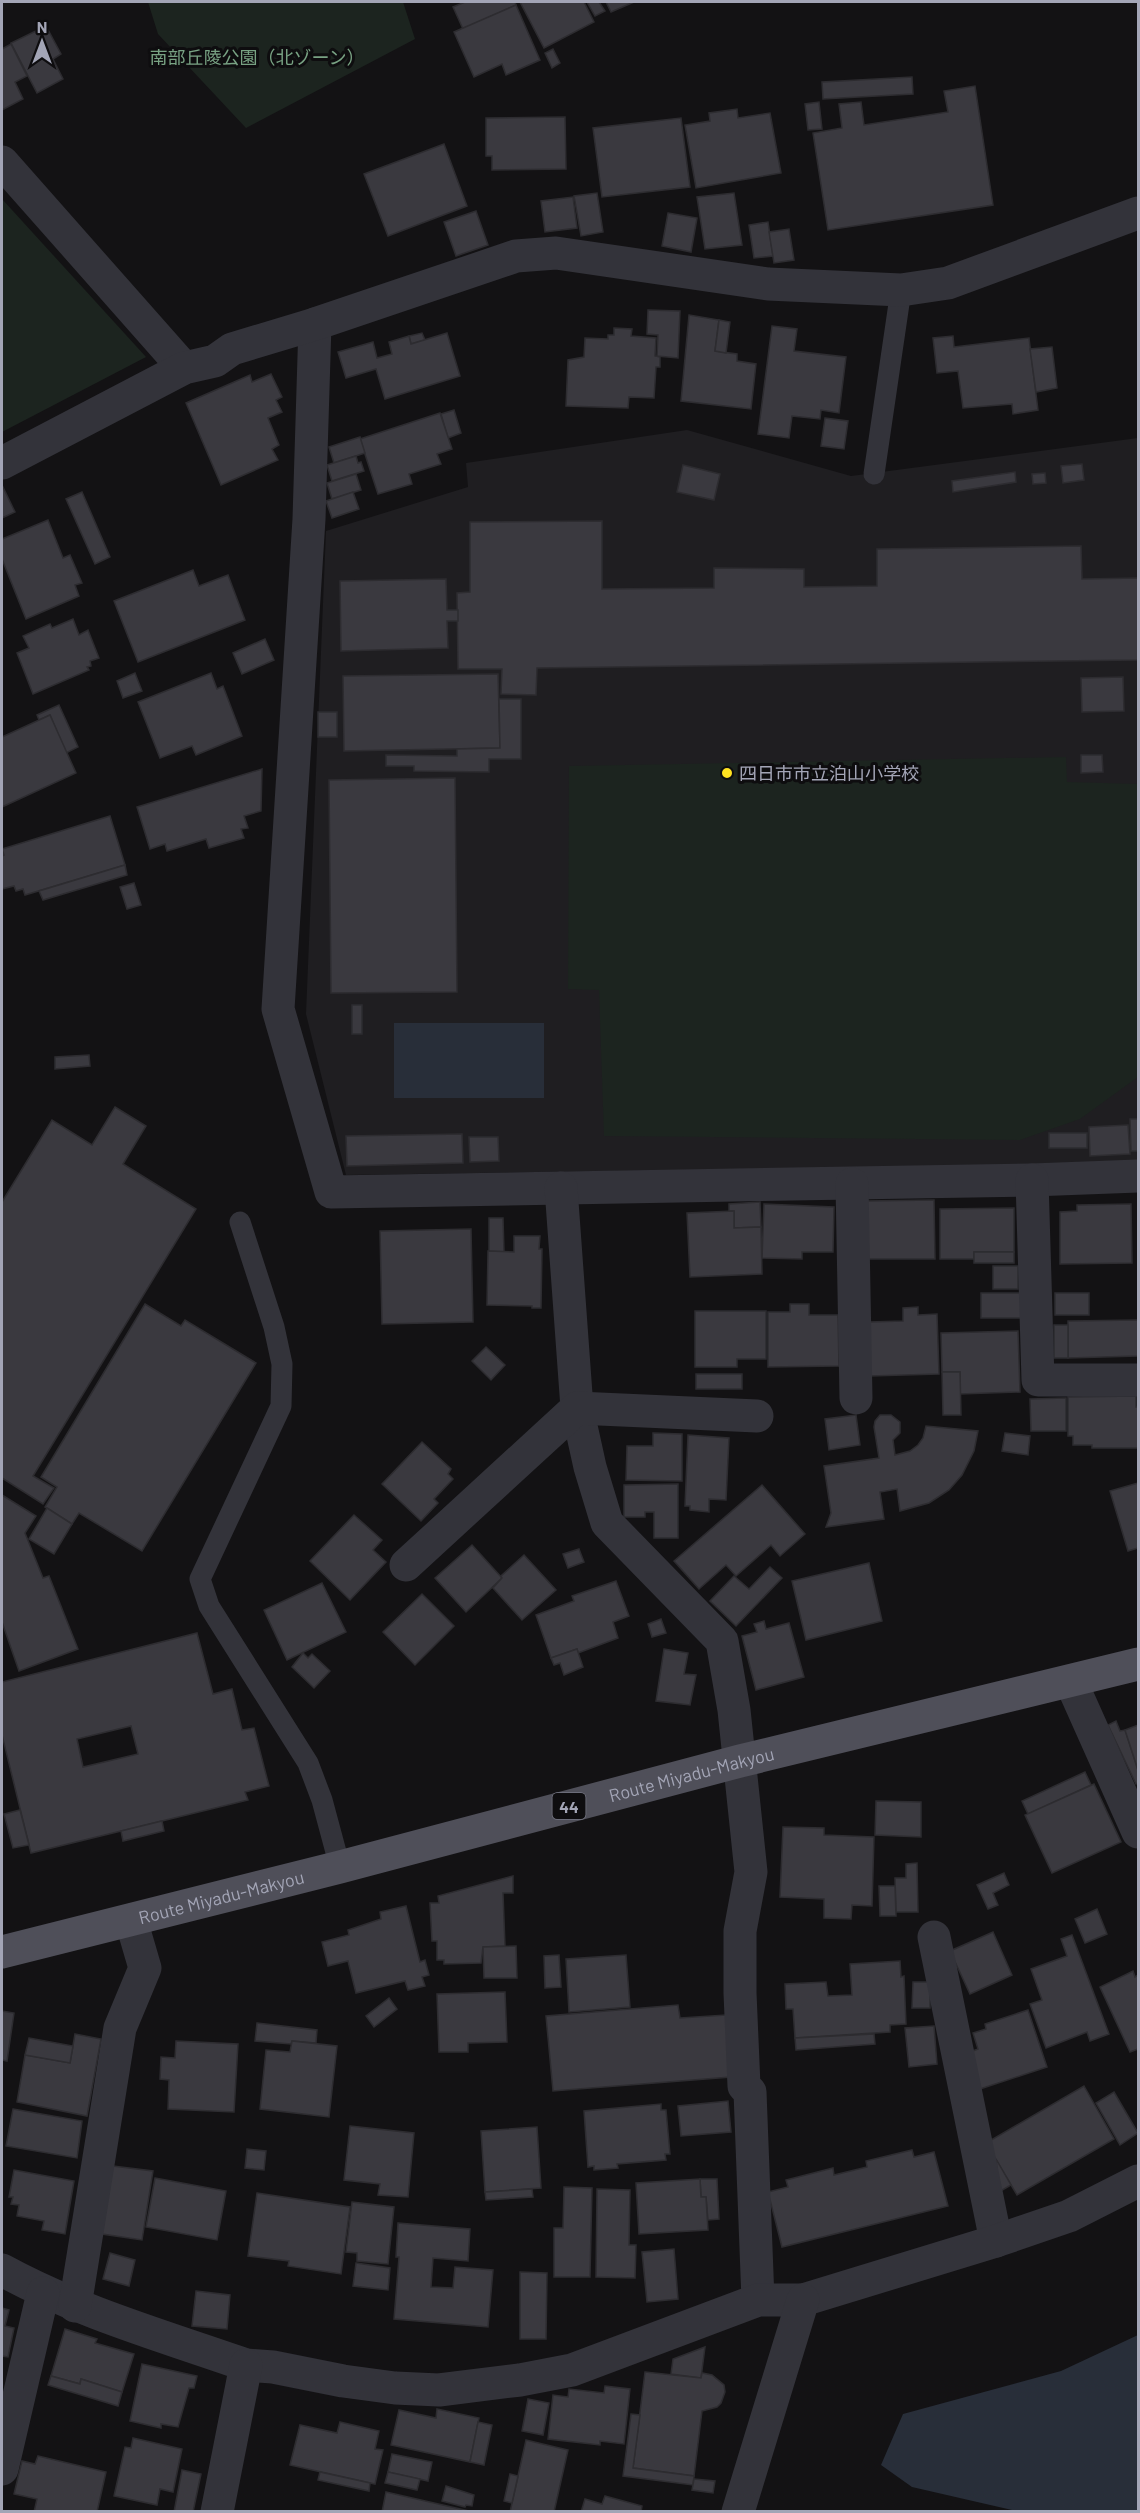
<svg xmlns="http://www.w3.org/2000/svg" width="1140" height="2513" font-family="Barlow,'Noto Sans JP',sans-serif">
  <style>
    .built { fill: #1f1e21 }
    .green { fill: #1c241f }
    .water { fill: #282e39 }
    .building { fill: #3a393f; stroke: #2d2c30; stroke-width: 1.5; fill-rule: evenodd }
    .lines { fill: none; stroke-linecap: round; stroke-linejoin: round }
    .service { stroke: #33333a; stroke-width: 21 }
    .minor { stroke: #33333a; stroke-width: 33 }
    .primary { stroke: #4f4f59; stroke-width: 33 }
    .poi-dot { fill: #ffe120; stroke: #0e0d0f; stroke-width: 2 }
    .labels { text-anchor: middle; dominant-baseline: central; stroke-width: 6; stroke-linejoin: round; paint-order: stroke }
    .shield { fill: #0e0d0f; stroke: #767784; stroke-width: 1.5 }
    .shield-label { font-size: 16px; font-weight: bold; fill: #a3a5b6 }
    .park-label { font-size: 18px; fill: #78a283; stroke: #0e0d0f }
    .poi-label { font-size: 18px; fill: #a3a5b6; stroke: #0e0d0f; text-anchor: start }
    .street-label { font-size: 18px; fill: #a3a5b6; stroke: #0e0d0f }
  </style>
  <rect width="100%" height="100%" fill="#131214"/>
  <path class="built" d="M687,430L851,476L1138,438V1163L346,1175L306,1014L326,531L468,487L466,463Z"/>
  <g class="green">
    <path d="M148,2H403L415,39L246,128L158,34Z"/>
    <path d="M2,199L146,357L2,432Z"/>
    <path d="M1066,757L1067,782L1138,784V1077L1080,1119L1020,1140L604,1136L599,990L568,989L569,766Z"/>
  </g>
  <g class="water">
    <rect x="394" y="1023" width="150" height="75"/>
    <path d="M1138,2335V2511L1012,2510L912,2487L881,2465L903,2414L1061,2371Z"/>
  </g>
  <g class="building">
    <path d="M465,2H515L516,5L463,29L453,7Z"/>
    <path d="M520,2H584L594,22L544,48Z"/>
    <path d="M587,2H599L605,11L595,16Z"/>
    <path d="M606,2H634L611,12Z"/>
    <path d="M516,5L540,60L506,75L502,64L474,77L454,32Z"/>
    <path d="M46,26L61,54L53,59L63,79L37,93L11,43Z"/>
    <path d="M11,44L27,76L15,82L23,99L2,110V49Z"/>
    <path d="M553,49L560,63L552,68L545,53Z"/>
    <path d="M912,77L913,94L823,99L822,82Z"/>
    <path d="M975,86L993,205L828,230L813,133L842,128L839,104L861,102L864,125L948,112L944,91Z"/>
    <path d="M819,102L822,129L808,130L805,104Z"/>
    <path d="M737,109L738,118L770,113L781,173L696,188L685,125L710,121L709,113Z"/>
    <path d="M565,117L566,169L492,170V156H486V118Z"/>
    <path d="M681,118L690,187L602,197L593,128Z"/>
    <path d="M444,144L467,206L388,236L364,174Z"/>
    <path d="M597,193L603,232L581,236L574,196Z"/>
    <path d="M734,193L742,245L705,249L697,197Z"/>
    <path d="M573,197L577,228L545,232L541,201Z"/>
    <path d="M476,211L488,245L456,256L444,222Z"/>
    <path d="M668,213L697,218L691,252L662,246Z"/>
    <path d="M768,222L773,256L754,258L749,225Z"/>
    <path d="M789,229L794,260L774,263L769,232Z"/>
    <path d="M648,310L680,311L678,358L657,356L658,335L647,334Z"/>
    <path d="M689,315L719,320L715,351L737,354V361L756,364L751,409L681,401Z"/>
    <path d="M719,320L730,322L726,353L715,351Z"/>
    <path d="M772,326L797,329L794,351L846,357L839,413L821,410L820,419L792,416L789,438L758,434Z"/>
    <path d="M614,328L632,329L631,336L656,338L655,356L660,357V367H656L654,398L629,397L628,408L566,406L568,360L584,357L585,338L608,339V335H614Z"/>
    <path d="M422,333L425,340L411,344L409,336Z"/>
    <path d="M447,333L460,376L385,399L376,369L346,378L338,352L373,342L377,358L392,354L389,342L409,336L411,344Z"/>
    <path d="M953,336L954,347L1029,338L1038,410L1013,414L1012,404L963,408L958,371L937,373L933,338Z"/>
    <path d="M1052,347L1057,388L1036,392L1030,349Z"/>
    <path d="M271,374L282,397L276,400L282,412L268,418L279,445L272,449L278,460L221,485L186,403L250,375L252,382Z"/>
    <path d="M454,410L461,433L448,438L441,414Z"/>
    <path d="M440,413L452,449L437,454L441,464L409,474L412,484L378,494L360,439Z"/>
    <path d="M825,418L848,421L844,449L821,446Z"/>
    <path d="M360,437L365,453L334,463L329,447Z"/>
    <path d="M356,456L358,463L361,462L364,471L332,481L327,465Z"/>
    <path d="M1082,464L1084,480L1063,483L1061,466Z"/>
    <path d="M683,465L720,474L714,500L677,492Z"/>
    <path d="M1015,472L1016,482L953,492L952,481Z"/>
    <path d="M1045,473L1046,483L1033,484L1032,474Z"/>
    <path d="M356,474L361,490L332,499L327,483Z"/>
    <path d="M2,485L15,512L2,518Z"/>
    <path d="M82,492L110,557L95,564L66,499Z"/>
    <path d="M353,492L359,509L332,518L326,501Z"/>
    <path d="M48,520L63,558L70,555L82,583L75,585L79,596L26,619L2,559V539Z"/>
    <path d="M602,521V589L714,588V568L804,569V587L877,586V549L1081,546L1082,579L1138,578V660L537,668L536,695L501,694L502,669H458L457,593L470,592V522Z"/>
    <path d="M193,570L199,586L228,575L245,620L138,662L114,601Z"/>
    <path d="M446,579L447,610H458V621H447L448,648L341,651L340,581Z"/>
    <path d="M73,619L79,635L88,630L99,658L90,661L91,666L87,667L89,670L33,694L17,653L29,648L23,636L50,624L52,628Z"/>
    <path d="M265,639L274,660L242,674L233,653Z"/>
    <path d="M135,673L142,691L123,698L117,681Z"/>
    <path d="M211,673L217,689L223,686L242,736L196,755L192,746L160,758L138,702Z"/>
    <path d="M498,674L500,748L344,751L343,676Z"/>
    <path d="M1123,677L1124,711L1082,712L1081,678Z"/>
    <path d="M499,699H521V759H489V772L414,771V766H386V755L457,756V749L500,748Z"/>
    <path d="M59,705L78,747L66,753L50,715L39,720L37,715Z"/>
    <rect x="318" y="712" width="19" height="25"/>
    <path d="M50,715L76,773L2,807V737Z"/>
    <path d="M1081,755H1102L1103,772L1081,773Z"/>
    <path d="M262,769L261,811L244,816L248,828L241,829L244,838L209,848L206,839L167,851L165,844L150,849L137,807Z"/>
    <path d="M455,778L457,992L331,993L329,780Z"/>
    <path d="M110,816L125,865L25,895L23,889L16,891L14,886L2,889V856L4,855L2,849Z"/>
    <path d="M125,865L127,875L43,900L39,891Z"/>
    <path d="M134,883L141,905L127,909L120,887Z"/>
    <rect x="352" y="1005" width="10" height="29"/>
    <path d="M89,1055L90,1066L55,1069V1057Z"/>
    <path d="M115,1107L146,1126L123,1164L196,1209L33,1476L54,1488L43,1504L2,1478V1202L52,1120L92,1145Z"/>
    <path d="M1130,1119H1138V1151H1131Z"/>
    <path d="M1128,1125L1130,1154L1090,1156L1089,1127Z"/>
    <rect x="1049" y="1133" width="38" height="15"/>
    <path d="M462,1134L463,1163L347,1166L346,1136Z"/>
    <path d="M469,1137H498L499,1161L470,1162Z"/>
    <path d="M934,1200L935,1259H866V1201Z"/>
    <path d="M760,1202L761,1227L734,1228V1211H729V1204Z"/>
    <path d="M764,1204L834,1207L833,1252H802V1259L762,1258Z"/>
    <path d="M1131,1204L1132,1263L1060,1264V1212L1077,1211V1205Z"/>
    <path d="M1014,1208V1252H974V1259H940V1209Z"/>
    <path d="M734,1211V1228L761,1227L762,1274L690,1277L687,1213Z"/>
    <path d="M489,1218H503L504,1252L489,1251Z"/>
    <path d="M471,1229L473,1322L382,1324L380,1231Z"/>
    <path d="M514,1236H540L539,1249H542L541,1308H532V1306L487,1305L488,1251L514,1252Z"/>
    <rect x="974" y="1252" width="40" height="11"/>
    <rect x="993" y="1266" width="25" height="23"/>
    <rect x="981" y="1293" width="40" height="25"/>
    <rect x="1055" y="1293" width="34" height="22"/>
    <path d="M145,1304L181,1326L185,1320L256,1363L142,1551L79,1513L72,1524L45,1507L57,1487L41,1477Z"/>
    <path d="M790,1304H809V1315H838L839,1366L768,1367V1312H790Z"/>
    <path d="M918,1307V1315L937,1314L939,1374L870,1376L869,1322L903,1321V1308Z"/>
    <path d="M695,1311H766V1359H737V1367H695Z"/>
    <path d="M1138,1320V1356L1068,1358V1321Z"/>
    <rect x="1054" y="1325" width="14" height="33"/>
    <path d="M1018,1331L1020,1392L960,1394V1372H942L941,1333Z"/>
    <path d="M486,1347L505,1365L491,1380L472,1361Z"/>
    <path d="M942,1372H960L961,1415H943Z"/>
    <rect x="696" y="1374" width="46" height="15"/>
    <path d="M1136,1396V1407H1138V1448H1092V1445H1073V1436H1068V1397Z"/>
    <path d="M1066,1398V1431H1031L1030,1399Z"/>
    <path d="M856,1415L860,1445L829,1450L825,1419Z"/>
    <path d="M880,1415H891L900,1422V1433L893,1440L895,1455L910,1451L918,1445L923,1438L926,1426L978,1431L974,1451L962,1475L949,1490L929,1503L900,1511L897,1489L880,1492L884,1519L826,1527L831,1513L824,1466L879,1458L874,1427L875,1421Z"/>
    <path d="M653,1433L682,1434V1481L626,1480L627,1446H653Z"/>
    <path d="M1005,1433L1030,1436L1028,1455L1002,1451Z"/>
    <path d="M688,1435L729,1438L726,1500L709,1499V1512L690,1510V1506H685Z"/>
    <path d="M422,1442L451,1469L448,1474L453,1479L434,1499L438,1503L421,1521L382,1484Z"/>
    <path d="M1138,1483V1548L1128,1551L1110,1491Z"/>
    <path d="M678,1484V1538H654V1512H645V1517H624V1485Z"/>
    <path d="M762,1485L805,1534L780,1556L771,1545L736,1576L726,1565L699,1589L674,1561Z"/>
    <path d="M2,1495L36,1516L25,1533L43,1578L49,1576L78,1649L19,1671L2,1622Z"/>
    <path d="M47,1508L72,1524L54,1554L29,1539Z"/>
    <path d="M354,1515L382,1540L373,1550L386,1562L350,1600L310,1561Z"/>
    <path d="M472,1545L502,1578L466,1612L435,1578Z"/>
    <path d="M579,1549L584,1562L568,1568L563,1554Z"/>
    <path d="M524,1555L556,1590L522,1620L493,1588L502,1578L501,1576Z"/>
    <path d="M869,1563L882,1621L806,1640L792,1581Z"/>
    <path d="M770,1567L782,1578L736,1626L710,1601L734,1576L749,1589Z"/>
    <path d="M616,1581L629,1616L613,1622L618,1638L578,1653L577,1649L551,1658L536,1615L574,1601L572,1596Z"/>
    <path d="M322,1583L346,1632L287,1660L264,1610Z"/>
    <path d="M422,1594L454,1626L415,1665L383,1632Z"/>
    <path d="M661,1619L666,1633L652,1637L648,1624Z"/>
    <path d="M764,1621L766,1629L789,1623L804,1677L756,1690L742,1636L757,1632L754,1624Z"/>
    <path d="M197,1633L213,1694L232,1689L242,1730L254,1728L269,1786L245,1792L248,1800L31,1853L2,1735V1682ZM131,1726L138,1754L83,1767L77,1739Z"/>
    <path d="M577,1649L583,1667L564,1675L560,1663L554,1665L551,1658Z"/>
    <path d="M664,1649L688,1653L684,1674L696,1675L690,1705L656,1701Z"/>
    <path d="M303,1653L308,1658L312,1654L330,1671L314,1688L292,1667Z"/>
    <path d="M1116,1721L1120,1731L1125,1730L1138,1770V1783L1136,1784L1108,1725Z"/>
    <path d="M1138,1725V1770L1125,1730Z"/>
    <path d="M1085,1772L1091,1785L1028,1814L1022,1801Z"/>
    <path d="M1094,1784L1121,1842L1052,1873L1025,1815Z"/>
    <path d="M876,1801L921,1802V1837L875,1835Z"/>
    <path d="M20,1810L29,1845L13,1848L4,1814Z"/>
    <path d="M162,1821L164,1831L123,1841L121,1831Z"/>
    <path d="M783,1827L824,1828V1835L874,1837L872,1906L852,1905L851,1919L824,1918V1899L780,1897Z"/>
    <path d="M917,1863L918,1912H896L895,1878H906V1864Z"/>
    <path d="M1004,1873L1009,1885L993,1893L998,1905L988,1909L977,1885Z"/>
    <path d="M513,1876V1893H503L505,1946L483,1947L481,1963L444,1964V1960H437V1941H432L430,1903H439L438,1896Z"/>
    <path d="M879,1886H895L896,1916H880Z"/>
    <path d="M406,1906L420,1962L425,1960L429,1975L422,1977L425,1986L408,1990L405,1981L356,1993L348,1961L328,1966L322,1942L349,1935L348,1930L381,1919L380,1912Z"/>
    <path d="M1097,1909L1107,1934L1085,1943L1075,1919Z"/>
    <path d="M993,1932L1012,1975L970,1994L950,1951Z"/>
    <path d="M1072,1935L1109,2034L1090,2041L1087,2032L1046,2048L1030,2004L1042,2000L1031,1969L1067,1956L1061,1939Z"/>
    <path d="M516,1946L517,1978H484L483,1947Z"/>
    <path d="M559,1955L561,1987L545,1988L544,1956Z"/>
    <path d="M626,1955L630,2007L569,2012L566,1959Z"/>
    <path d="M900,1961L901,1977L904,1976L906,2024L890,2025V2032L795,2038L793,2009H786L785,1984L826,1982L828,1996L852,1995L850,1964Z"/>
    <path d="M1133,1971L1135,1977L1138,1975V2049L1130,2052L1100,1987Z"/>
    <path d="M913,1982H930V2008H912Z"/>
    <path d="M505,1992L507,2042L468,2043V2052H439L437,1994Z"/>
    <path d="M389,1998L397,2009L374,2027L366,2016Z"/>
    <path d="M678,2005L680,2018L726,2015L731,2077L553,2091L546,2016Z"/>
    <path d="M1028,2010L1047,2067L980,2089L970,2052L978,2049L973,2033L986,2029L985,2024Z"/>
    <path d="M2,2011L14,2013L7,2061L2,2060Z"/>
    <path d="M257,2023L317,2030L316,2043L292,2041L291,2044L255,2041Z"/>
    <path d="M934,2026L937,2064L909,2067L905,2028Z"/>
    <path d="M75,2034L101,2039L87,2116L17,2102L25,2055L70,2063Z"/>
    <path d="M874,2034L875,2044L796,2050L795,2038Z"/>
    <path d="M29,2038L73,2046L70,2063L25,2055Z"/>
    <path d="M176,2041L238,2044L234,2112L168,2109L169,2080L160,2079L161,2057L175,2058Z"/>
    <path d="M292,2041L337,2046L329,2117L260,2109L266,2050L290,2052Z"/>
    <path d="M1084,2086L1114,2139L1017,2195L986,2143Z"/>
    <path d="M1114,2092L1138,2133L1120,2145L1096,2103Z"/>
    <path d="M728,2101L731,2132L681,2136L678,2106Z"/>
    <path d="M661,2104V2110H666L670,2154H665L666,2160L617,2164L618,2168L594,2170V2166L588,2167L584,2111Z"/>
    <path d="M13,2109L82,2121L77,2158L6,2146Z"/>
    <path d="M350,2126L414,2133L408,2197L378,2195L380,2184L344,2180Z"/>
    <path d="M537,2127L541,2188L485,2192L481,2131Z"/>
    <path d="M247,2149L266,2151L264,2170L245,2168Z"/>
    <path d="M912,2150L914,2157L934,2152L948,2206L782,2247L768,2192L788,2187L786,2180L833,2168L834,2175L867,2167L866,2161Z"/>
    <path d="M996,2159L1011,2185L999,2192Z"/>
    <path d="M113,2166L153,2171L142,2240L102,2234Z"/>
    <path d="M14,2170L74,2181L65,2234L42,2230L44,2221L17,2216L19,2205L11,2204L13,2197H9Z"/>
    <path d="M155,2178L226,2191L217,2240L146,2227Z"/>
    <path d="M700,2179H717L719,2219L708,2220L706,2197H701Z"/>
    <path d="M700,2179L701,2197H706L708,2230L639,2234L636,2183Z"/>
    <path d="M564,2187L592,2188L590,2277H554V2228H563Z"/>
    <path d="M532,2189L533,2197L486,2200L485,2192Z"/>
    <path d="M597,2189L630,2190L629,2245H636L635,2278L596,2277Z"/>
    <path d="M257,2193L350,2207L341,2274L288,2266L289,2261L248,2256Z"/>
    <path d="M352,2202L394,2207L388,2264L357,2261V2253L346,2252Z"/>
    <path d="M398,2223L470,2229L468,2261L433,2258L431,2287L453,2288L455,2267L493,2270L488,2327L394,2319L399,2257H396Z"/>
    <path d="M674,2249L678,2299L647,2302L642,2252Z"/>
    <path d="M110,2253L135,2260L129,2286L103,2279Z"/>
    <path d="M356,2263L390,2268L388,2290L353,2286Z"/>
    <path d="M520,2272L547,2273L546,2339H520Z"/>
    <path d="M196,2291L230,2295L227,2329L192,2326Z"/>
    <path d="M2,2308L9,2310L5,2326L14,2328L8,2357L2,2356Z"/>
    <path d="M65,2329L97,2339L95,2343L134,2354L122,2392L81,2379L80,2384L51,2376Z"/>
    <path d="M705,2347L701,2378L671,2374L673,2359Z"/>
    <path d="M142,2364L197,2376L194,2388H189L178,2427L161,2424V2428L130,2421Z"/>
    <path d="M645,2372L701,2378L702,2373L712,2375L724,2385L725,2392L721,2403L717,2407L702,2411L694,2476L633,2468Z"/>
    <path d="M51,2376L80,2384L81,2379L122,2392L118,2406L48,2385Z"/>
    <path d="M605,2386L630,2389L624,2444L600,2441V2445L548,2439L553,2395L568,2397L569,2389L604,2393Z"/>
    <path d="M528,2399L549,2403L543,2435L522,2431Z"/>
    <path d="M437,2409L479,2418L470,2462L391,2445L399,2410L436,2418Z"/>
    <path d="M631,2414L640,2415L633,2468L694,2476L693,2485L623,2476Z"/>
    <path d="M340,2422L379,2431L375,2449L383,2450L375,2484L290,2465L300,2425L337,2433Z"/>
    <path d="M478,2422L492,2425L484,2465L470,2462Z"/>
    <path d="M133,2438L182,2449L173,2492L160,2489L157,2505L114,2496L125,2447L131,2448Z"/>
    <path d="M526,2440L568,2450L554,2512H510Z"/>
    <path d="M392,2454L432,2462L428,2481L388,2472Z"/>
    <path d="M38,2456L106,2472L97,2512H34L37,2499L14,2494L22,2461L35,2464Z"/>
    <path d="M182,2470L201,2474L193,2512H174Z"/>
    <path d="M320,2472L370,2483L369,2491L318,2480Z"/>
    <path d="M388,2472L420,2479L417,2490L385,2483Z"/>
    <path d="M510,2474L518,2476L512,2503L504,2501Z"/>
    <path d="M694,2479L715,2481L713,2493L692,2490Z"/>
    <path d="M446,2486L474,2495L472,2506L466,2505L465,2507L442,2501Z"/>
    <path d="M386,2492L469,2511L382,2512Z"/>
    <path d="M605,2496L642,2506L641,2512H581L585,2499L602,2504Z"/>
  </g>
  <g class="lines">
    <g class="service">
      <path d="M874,474L901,290"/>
      <path d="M240,1222L274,1327L282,1364L281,1406L200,1579L209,1606L308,1763L322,1800L340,1867"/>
    </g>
    <g class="minor">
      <path d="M2,162L184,368"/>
      <path d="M315,324L309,519L278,1009L331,1192L1032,1180L1138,1176"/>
      <path d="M2,463L184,368L215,361L232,349L315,324L516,256L556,253L768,284L901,290L948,283L1138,213"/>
      <path d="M1032,1180L1038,1380H1138"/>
      <path d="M852,1184L856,1398"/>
      <path d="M561,1188L577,1408L590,1467L607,1523L722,1641L734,1710L751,1872L740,1931V1993L744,2086L750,2092L758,2300"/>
      <path d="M406,1565L577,1408L757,1416"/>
      <path d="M1071,1682L1138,1832"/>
      <path d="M934,1937L996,2241"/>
      <path d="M2,2270C79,2312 163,2336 246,2365L273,2367L343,2381L395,2388L439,2390L520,2380L572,2370L758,2300H803L996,2241L1069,2216L1138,2181"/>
      <path d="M75,2306L120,2028L145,1968L131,1920"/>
      <path d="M2,2469L43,2293"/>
      <path d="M217,2512L246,2365"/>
      <path d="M738,2512L803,2300"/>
    </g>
    <path class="primary" id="s1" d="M2,1952L340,1867L740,1761L1138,1664"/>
  </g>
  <circle class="poi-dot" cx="727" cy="773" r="6"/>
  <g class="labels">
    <rect class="shield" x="552.5" y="1793" width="33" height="26" rx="4.5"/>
    <g class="shield-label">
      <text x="569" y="1806">44</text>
    </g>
    <g class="park-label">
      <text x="257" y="57">南部丘陵公園（北ゾーン）</text>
    </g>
    <g class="poi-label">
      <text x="739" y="773">四日市市立泊山小学校</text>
    </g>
    <g class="street-label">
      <text stroke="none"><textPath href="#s1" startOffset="712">Route Miyadu-Makyou</textPath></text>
      <text stroke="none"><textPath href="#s1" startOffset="226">Route Miyadu-Makyou</textPath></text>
    </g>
  </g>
  <rect width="1140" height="2513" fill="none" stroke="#a3a5b6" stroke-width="6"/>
  <g transform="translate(42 42)" stroke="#0e0d0f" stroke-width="4.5" paint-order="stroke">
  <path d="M0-4.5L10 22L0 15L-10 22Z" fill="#a3a5b6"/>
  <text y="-9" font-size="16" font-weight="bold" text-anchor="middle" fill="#a3a5b6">N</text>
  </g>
</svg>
